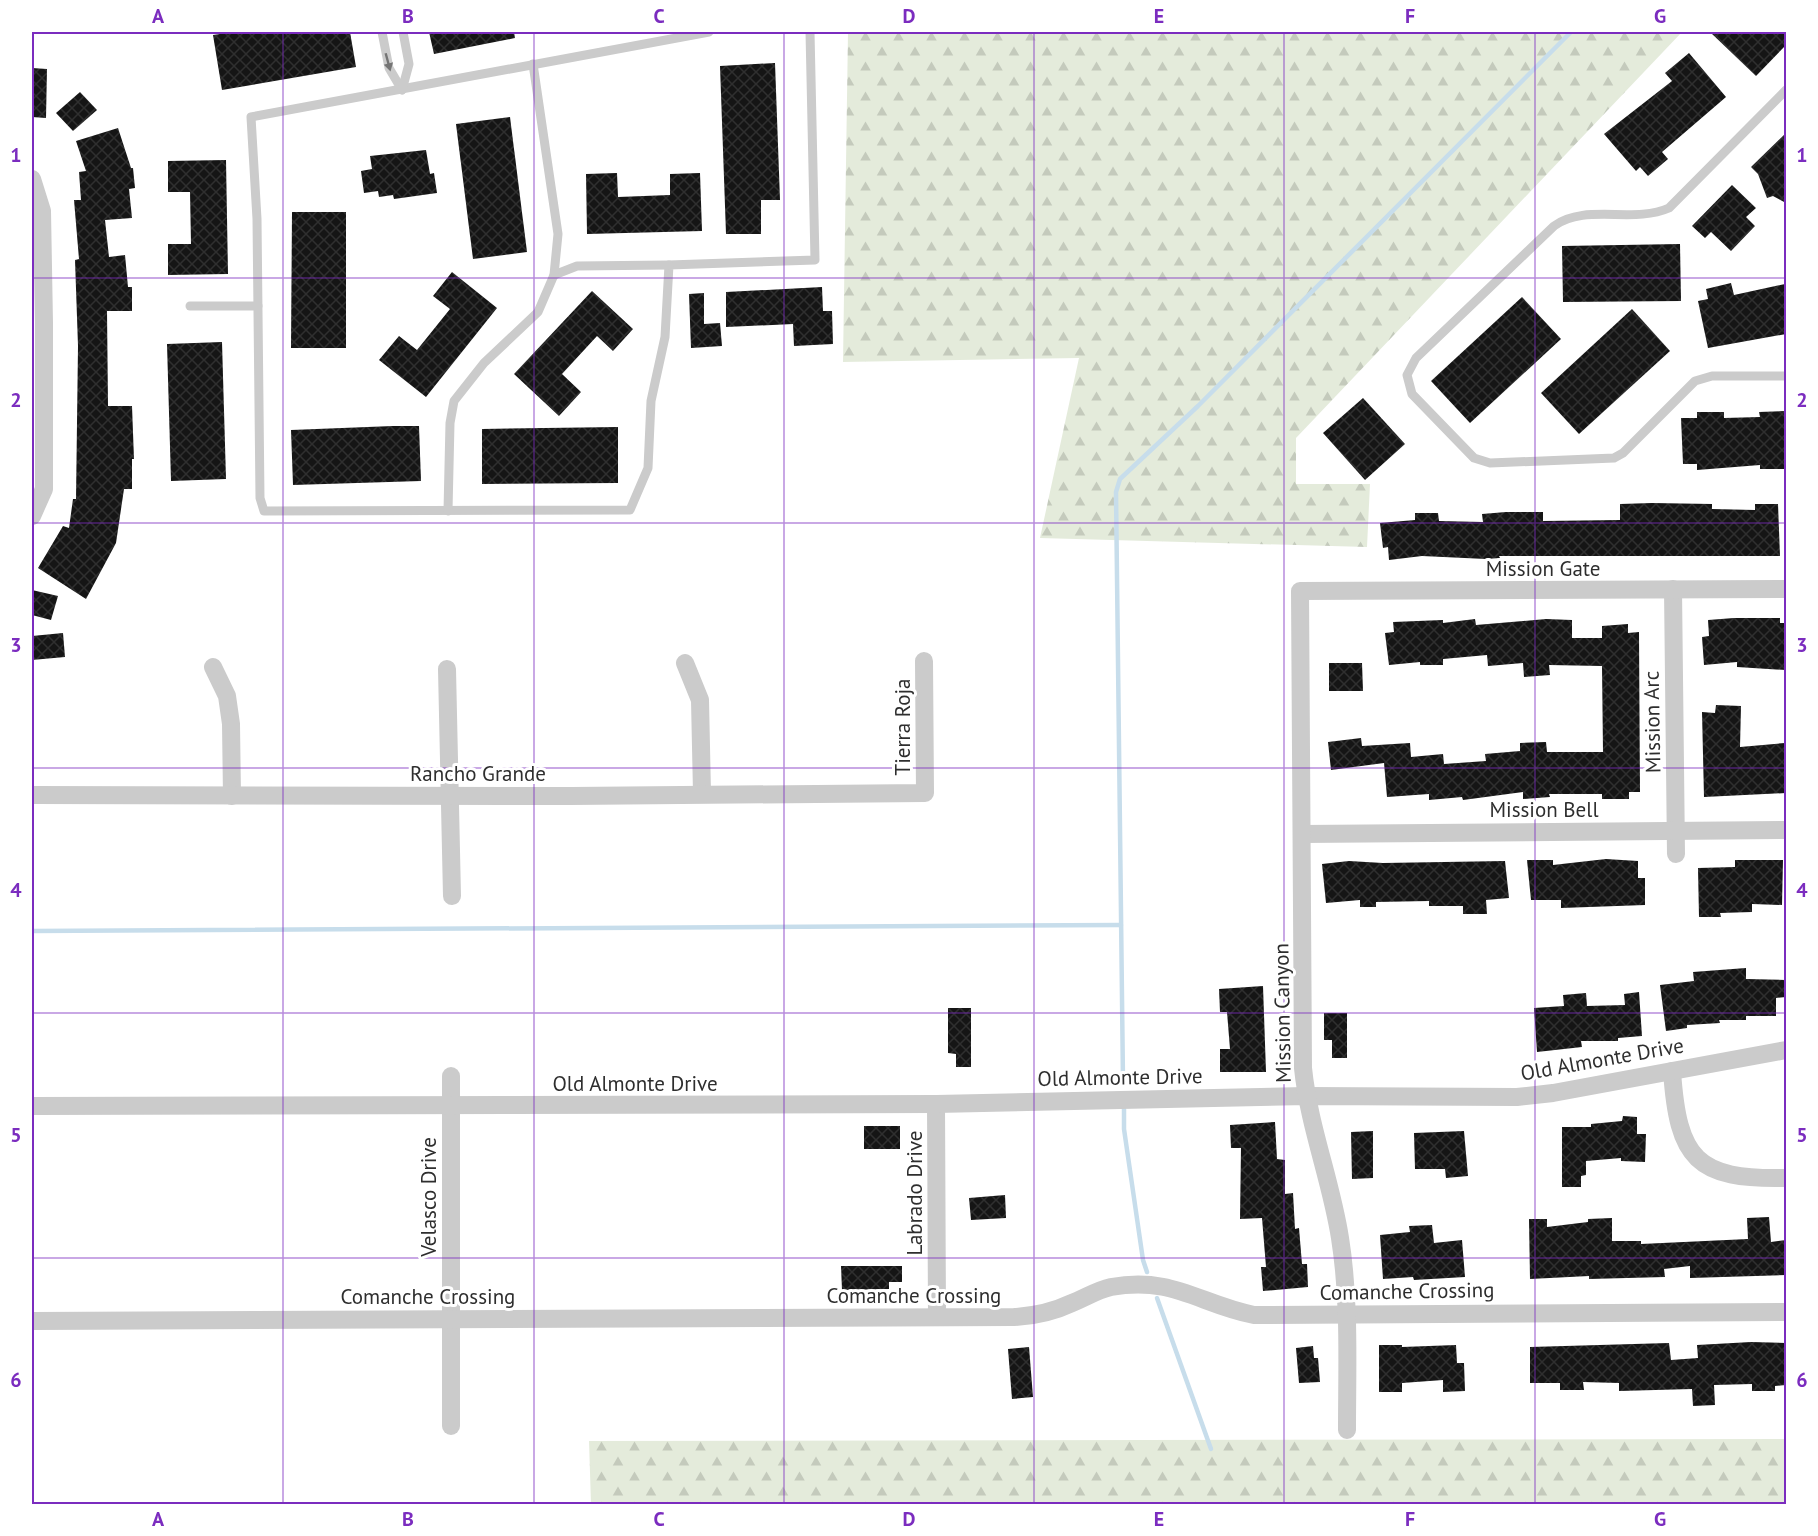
<svg xmlns="http://www.w3.org/2000/svg" width="1818" height="1536" font-family="'PT Sans',sans-serif">
  <style>
    .forest { fill: url(#forest-firs) }
    .lines { fill: none; stroke-linecap: round; stroke-linejoin: round }
    .stream { stroke: #c7ddeb; stroke-width: 4.5 }
    .building { fill: url(#building-cross-hatch) }
    .service { stroke: #cbcbcb; stroke-width: 9 }
    .minor { stroke: #cbcbcb; stroke-width: 18 }
    .oneway { fill: #757575 }
    .grid { fill: none; stroke: #7b2cbf; stroke-width: 1.5; stroke-opacity: 0.55 }
    .labels { text-anchor: middle; dominant-baseline: central; stroke-width: 6; stroke-linejoin: round; paint-order: stroke }
    .street-label { font-size: 21px; fill: #2e2e2e; stroke: #fff }
    .neatline { fill: none; stroke: #7b2cbf; stroke-width: 2 }
    .grid-label { font-size: 20px; text-anchor: middle; font-weight: bold; fill: #7b2cbf }
  </style>
  <defs>
    <pattern id="forest-firs" width="22" height="20" patternUnits="userSpaceOnUse" patternTransform="scale(1.5)"><rect width="22" height="20" fill="#e4ebdb"/><path d="M5 1l3.5 6h-7zM16 11l3.5 6h-7z" fill="#c4cabc"/></pattern>
    <pattern id="building-cross-hatch" width="8" height="8" patternUnits="userSpaceOnUse" patternTransform="scale(1.5)"><rect width="8" height="8" fill="#151515"/><path d="M0 0l8 8M0 8l8-8" fill="none" stroke="#2f2f2f"/></pattern>
  </defs>
  <rect width="100%" height="100%" fill="#fff"/>
  <g class="forest">
    <path d="M848,32H1682L1296,438V484H1370L1367,547L1040,538L1079,358L843,362Z"/>
    <path d="M1786,1439V1504H591L589,1441Z"/>
  </g>
  <g class="lines">
    <g class="stream">
      <path d="M32,931L1121,925"/>
      <path d="M1123,1082L1116,492L1120,479L1198,406L1571,32"/>
      <path d="M1124,1109V1129L1143,1260L1147,1272"/>
      <path d="M1157,1298L1211,1449"/>
    </g>
  </g>
  <g class="building">
    <path d="M233,32H350L356,67L222,90L213,35Z"/>
    <path d="M429,32H514L515,38L434,54Z"/>
    <path d="M1710,32H1786V45L1756,76Z"/>
    <path d="M1689,53L1726,97L1662,152L1668,159L1648,176L1640,167L1636,171L1604,134L1672,81L1665,73Z"/>
    <path d="M775,63L780,200H761V234H726L720,66Z"/>
    <path d="M32,68L47,69L46,118L32,117Z"/>
    <path d="M80,92L97,110L73,131L56,113Z"/>
    <path d="M510,117L527,252L473,259L456,124Z"/>
    <path d="M118,128L131,168H133L135,188L129,189L132,218L105,220L109,257L125,255L128,287H132V311H107L108,406H132L134,459H132V489H124L116,543L86,599L38,568L63,526L69,528L73,499H76L78,346L75,260L79,259L74,200H81L79,172L86,171L76,141Z"/>
    <path d="M1786,133V203L1773,196L1767,198L1758,174L1751,167Z"/>
    <path d="M426,150L430,174L434,173L437,193L394,199L393,195L379,197L378,191L364,193L361,171L372,169L370,156Z"/>
    <path d="M226,160L228,274L168,275V244H191L190,192H168V161Z"/>
    <path d="M617,173L618,197L670,195V174L700,173L702,231L587,234L586,174Z"/>
    <path d="M1732,185L1756,208L1746,217L1755,226L1731,251L1711,232L1705,238L1692,226Z"/>
    <path d="M292,212H346V348H291Z"/>
    <path d="M1680,244L1681,301L1563,302L1562,246Z"/>
    <path d="M452,272L497,308L426,397L379,360L399,336L417,350L450,309L433,296Z"/>
    <path d="M1731,283L1734,295L1785,284L1786,334L1708,348L1698,301L1708,299L1706,289Z"/>
    <path d="M822,287L823,311H832L833,344L794,346L793,324L726,327V292Z"/>
    <path d="M592,291L633,329L613,351L597,336L562,374L581,392L559,416L514,374Z"/>
    <path d="M704,293V324L720,323L722,346L691,348L689,294Z"/>
    <path d="M1522,297L1561,339L1470,423L1431,381Z"/>
    <path d="M1632,309L1670,351L1579,434L1541,393Z"/>
    <path d="M222,342L226,479L171,481L167,344Z"/>
    <path d="M1363,398L1405,444L1365,480L1323,433Z"/>
    <path d="M1786,411V469H1760V465L1697,470V464H1683L1681,418H1697V412H1724V418L1760,417L1759,412Z"/>
    <path d="M393,426H419L421,481L293,485L291,430Z"/>
    <path d="M618,427V483L482,484V429Z"/>
    <path d="M1652,503L1712,504V509L1755,510V504H1778L1780,556H1499L1500,558L1486,559L1422,556L1389,560L1388,547L1383,548L1380,523L1415,520V513H1438L1439,521L1483,522L1482,514L1506,512H1543V521L1620,520V504Z"/>
    <path d="M32,590L58,596L51,620L32,615Z"/>
    <path d="M1734,618H1780V623H1786V670L1737,667V662L1704,665L1702,637L1709,636L1708,620Z"/>
    <path d="M1475,619L1476,625L1546,619L1572,620V638H1602V626L1628,624V633L1639,632L1640,792H1629V799H1602V794H1549L1550,797L1523,799V792L1463,800L1462,797L1429,800V794L1387,797L1384,763L1331,770L1328,742L1361,738L1362,746L1410,743L1411,757L1443,754L1444,764L1486,761L1485,754L1520,751V743L1546,742L1547,752H1603L1602,666L1549,665L1550,675L1524,677L1523,663L1488,666L1487,655L1443,659V665H1420V662L1389,665L1385,633L1394,632L1393,622L1443,620V623Z"/>
    <path d="M63,633L65,657L32,660V636Z"/>
    <path d="M1329,663H1362L1363,691H1329Z"/>
    <path d="M1716,705L1741,706L1740,747L1785,743L1786,793L1704,797L1702,712L1715,713Z"/>
    <path d="M1606,859L1638,861V878H1645V905L1561,908V900H1531L1527,860H1553V865Z"/>
    <path d="M1735,860H1783L1782,905L1752,904V912L1720,913L1721,917H1699L1698,868L1735,867Z"/>
    <path d="M1349,861L1383,863L1505,861L1509,898L1486,900L1487,914H1463V906H1429V901L1376,902V907H1360V900L1326,903L1322,864Z"/>
    <path d="M1746,968V979L1786,980V997L1776,998V1016H1746V1020H1719L1720,1023L1687,1025V1028L1666,1031L1660,985L1694,981L1693,972Z"/>
    <path d="M1263,986L1266,1072H1220V1049H1230L1227,1012H1220L1219,989Z"/>
    <path d="M1639,992L1642,1036L1618,1038V1041H1581L1582,1047L1537,1052L1534,1008L1564,1006L1563,995L1586,993L1587,1006L1625,1005L1624,994Z"/>
    <path d="M948,1008H971V1067H956V1054L948,1053Z"/>
    <path d="M1324,1013H1347V1058H1332V1040H1324Z"/>
    <path d="M1623,1116L1637,1117V1134H1646L1645,1162L1621,1161V1158L1586,1161V1175L1581,1176V1187H1562V1127H1591V1124L1622,1121Z"/>
    <path d="M1275,1122L1277,1159L1285,1160V1194L1293,1193L1295,1229L1299,1228L1302,1264H1307L1308,1287L1263,1291L1261,1267H1266L1262,1218L1240,1219L1241,1148H1231L1230,1125Z"/>
    <rect x="864" y="1126" width="36" height="23"/>
    <path d="M1373,1131V1178L1352,1179L1351,1132Z"/>
    <path d="M1464,1131L1468,1176L1446,1178L1445,1169H1415L1414,1133Z"/>
    <path d="M1005,1195L1006,1218L971,1220L969,1198Z"/>
    <path d="M1769,1217L1771,1242L1786,1240V1275L1690,1278V1266L1664,1269L1665,1277L1589,1279V1276L1530,1279L1529,1219H1547V1227L1588,1222V1219L1612,1218V1241H1641V1244L1748,1239L1747,1218Z"/>
    <path d="M1432,1225L1434,1243L1462,1240L1465,1277L1414,1280L1413,1277L1383,1279L1380,1235L1410,1232L1409,1226Z"/>
    <path d="M841,1266H902V1282H889V1289L842,1290Z"/>
    <path d="M1751,1342L1786,1343V1385L1775,1386V1391H1752V1384L1714,1385L1715,1405L1693,1406L1692,1389L1619,1391V1383L1583,1382L1584,1390H1560V1383H1530V1347L1669,1343L1671,1360L1698,1358L1697,1345Z"/>
    <path d="M1379,1345H1402V1347L1456,1345L1457,1363H1464L1465,1391L1443,1392V1380L1402,1383V1392H1379Z"/>
    <path d="M1313,1346L1314,1358H1318L1320,1382L1299,1383L1296,1348Z"/>
    <path d="M1029,1347L1033,1397L1012,1399L1008,1349Z"/>
  </g>
  <g class="lines">
    <g class="service">
      <path d="M382,32L389,68L402,90"/>
      <path d="M709,32L251,117L257,219L260,498L264,511L630,510L648,468L651,401L665,337L669,265L815,260L810,32"/>
      <path d="M402,90L409,64L403,32"/>
      <path d="M1786,90L1669,208C1633,224 1585,203 1554,226L1416,358L1407,375L1412,394L1474,458L1490,463L1614,458L1623,453L1695,381L1712,376H1786"/>
      <path d="M554,275L577,266L669,265"/>
      <path d="M190,306H258"/>
      <path d="M448,511L450,423L454,401L484,363L538,312L554,275L558,234L533,64"/>
    </g>
    <g class="minor">
      <path d="M32,179L42,211L44,323V489L32,516"/>
      <path d="M1673,589L1676,854"/>
      <path d="M685,663L700,700L702,793"/>
      <path d="M213,667L227,696L231,724L232,796"/>
      <path d="M447,669L452,896"/>
      <path d="M32,795L571,796L925,793L924,661"/>
      <path d="M1302,834L1786,830"/>
      <path d="M1672,1071C1678,1159 1696,1180 1786,1178"/>
      <path d="M451,1076V1426"/>
      <path d="M936,1104L937,1317"/>
      <path d="M32,1106L936,1104L1306,1096L1517,1097L1553,1093L1786,1050"/>
      <path d="M32,1321L1014,1317C1035,1316 1053,1312 1072,1303C1085,1298 1097,1290 1111,1287C1173,1276 1199,1304 1254,1315L1786,1312"/>
      <path d="M1347,1430C1347,1366 1350,1301 1340,1238C1331,1180 1309,1127 1303,1068L1300,591L1786,589"/>
    </g>
  </g>
  <defs><path id="oneway-solid" d="M-6-.8H1V-3.2L6.5 0L1 3.2V.8H-6Z" transform="scale(1.5)"/></defs>
  <use class="oneway" href="#oneway-solid" transform="translate(388 62) rotate(75)"/>
  <path class="grid" d="M283,32V1504M534,32V1504M784,32V1504M1034,32V1504M1284,32V1504M1535,32V1504M32,278H1786M32,523H1786M32,768H1786M32,1013H1786M32,1258H1786"/>
  <g class="labels">
    <g class="street-label">
      <text x="1543" y="568">Mission Gate</text>
      <text transform="translate(1652 722) rotate(-91)">Mission Arc</text>
      <text transform="translate(902 727) rotate(-90)">Tierra Roja</text>
      <text x="478" y="773">Rancho Grande</text>
      <text x="1544" y="809">Mission Bell</text>
      <text transform="translate(1282 1013) rotate(-91)">Mission Canyon</text>
      <text transform="translate(1602 1059) rotate(-10)">Old Almonte Drive</text>
      <text transform="translate(1120 1077) rotate(-1)">Old Almonte Drive</text>
      <text x="635" y="1083">Old Almonte Drive</text>
      <text transform="translate(914 1193) rotate(-90)">Labrado Drive</text>
      <text transform="translate(428 1197) rotate(-90)">Velasco Drive</text>
      <text transform="translate(1407 1291) rotate(-1)">Comanche Crossing</text>
      <text x="914" y="1295">Comanche Crossing</text>
      <text x="428" y="1296">Comanche Crossing</text>
    </g>
  </g>
  <rect width="1818" height="1536" fill="none" stroke="#ffffff" stroke-width="66"/>
  <rect x="33" y="33" width="1752" height="1470" class="neatline"/>
  <g class="grid-label">
    <text x="158" y="23">A</text>
    <text x="408" y="23">B</text>
    <text x="659" y="23">C</text>
    <text x="909" y="23">D</text>
    <text x="1159" y="23">E</text>
    <text x="1410" y="23">F</text>
    <text x="1660" y="23">G</text>
    <text x="16" y="162">1</text>
    <text x="1802" y="162">1</text>
    <text x="16" y="407">2</text>
    <text x="1802" y="407">2</text>
    <text x="16" y="652">3</text>
    <text x="1802" y="652">3</text>
    <text x="16" y="897">4</text>
    <text x="1802" y="897">4</text>
    <text x="16" y="1142">5</text>
    <text x="1802" y="1142">5</text>
    <text x="16" y="1387">6</text>
    <text x="1802" y="1387">6</text>
    <text x="158" y="1526">A</text>
    <text x="408" y="1526">B</text>
    <text x="659" y="1526">C</text>
    <text x="909" y="1526">D</text>
    <text x="1159" y="1526">E</text>
    <text x="1410" y="1526">F</text>
    <text x="1660" y="1526">G</text>
  </g>
</svg>
